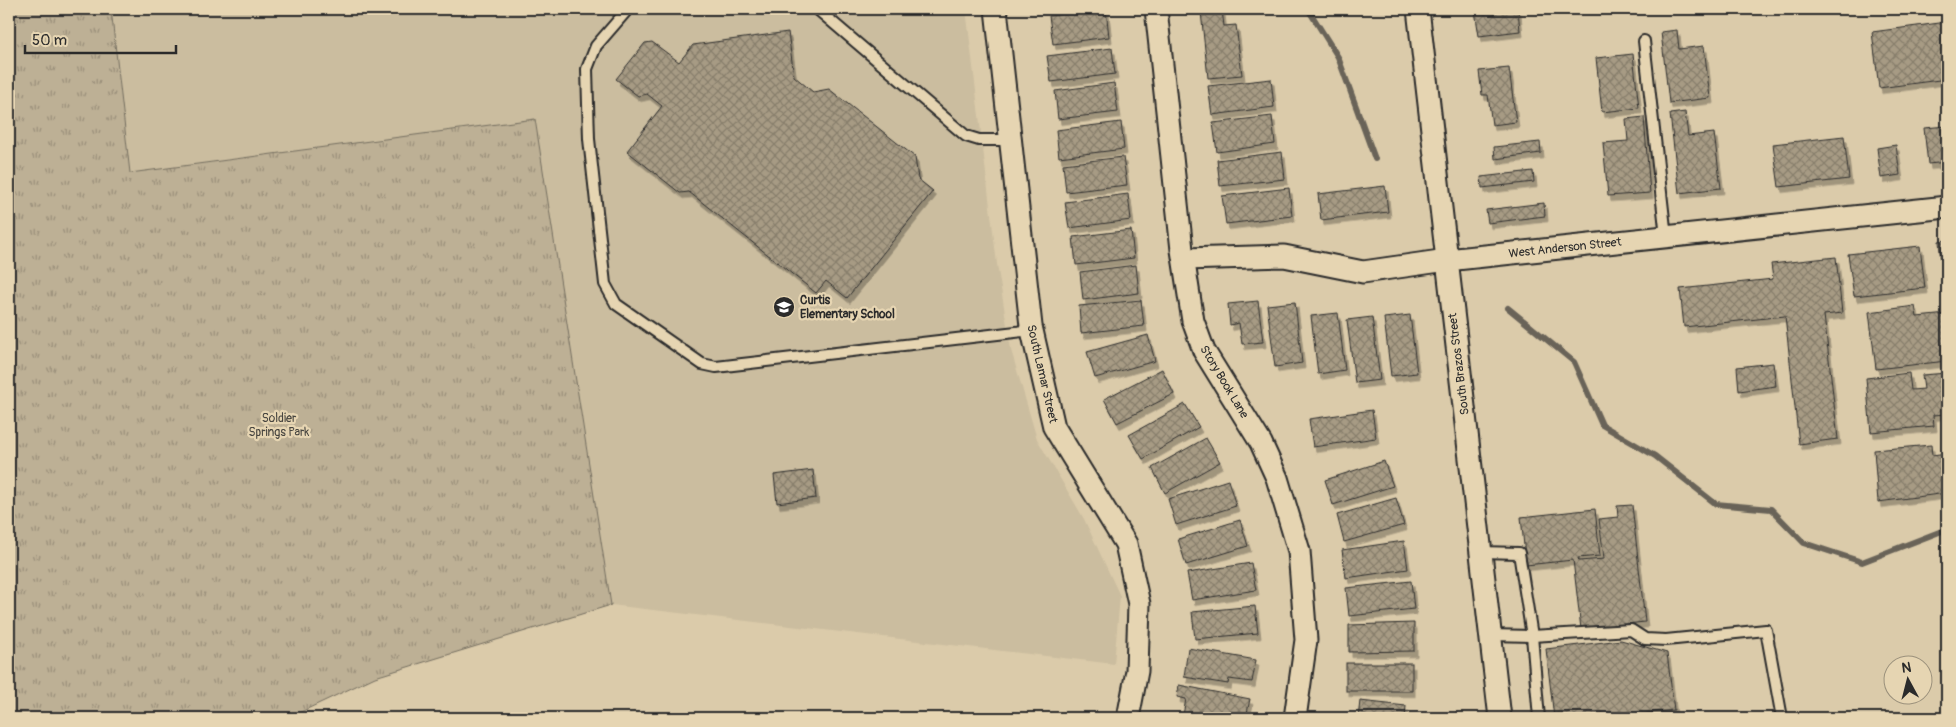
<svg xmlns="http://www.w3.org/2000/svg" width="1956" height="727" font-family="Pangolin,sans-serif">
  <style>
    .built { fill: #cbbd9f }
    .park { fill: url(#park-tufts); stroke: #746e60 }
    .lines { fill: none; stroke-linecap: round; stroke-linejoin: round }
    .stream { stroke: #696459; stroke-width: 6 }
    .building { fill: url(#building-cross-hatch); stroke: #2b2b2b; filter: url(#shadow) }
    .service-casing { stroke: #2b2b2b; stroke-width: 14 }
    .minor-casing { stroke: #2b2b2b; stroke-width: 25 }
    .service { stroke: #e6d5b2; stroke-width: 10 }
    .minor { stroke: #e6d5b2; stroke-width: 21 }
    .labels { text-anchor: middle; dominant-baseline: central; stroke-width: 4.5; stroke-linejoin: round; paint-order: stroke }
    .street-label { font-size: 12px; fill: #2b2b2b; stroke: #e6d5b2 }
    .poi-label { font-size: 12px; font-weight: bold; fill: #2b2b2b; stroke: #e6d5b2; text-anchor: start }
    .park-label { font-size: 12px; fill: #484640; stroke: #e6d5b2 }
  </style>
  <defs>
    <pattern id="park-tufts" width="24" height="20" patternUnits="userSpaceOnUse" patternTransform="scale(1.25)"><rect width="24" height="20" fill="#bdb095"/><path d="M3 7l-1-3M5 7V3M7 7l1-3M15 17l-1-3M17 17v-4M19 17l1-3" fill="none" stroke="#9a8f7a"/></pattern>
    <pattern id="building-cross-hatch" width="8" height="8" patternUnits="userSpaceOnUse" patternTransform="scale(1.25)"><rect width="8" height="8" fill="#a79b84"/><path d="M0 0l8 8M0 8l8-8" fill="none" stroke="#887f6c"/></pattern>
    <filter id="shadow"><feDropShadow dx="3" dy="5.5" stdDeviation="0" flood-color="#0004"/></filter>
  </defs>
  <rect width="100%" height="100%" fill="#dbcbaa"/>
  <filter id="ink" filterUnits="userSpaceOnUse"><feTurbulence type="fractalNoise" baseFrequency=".02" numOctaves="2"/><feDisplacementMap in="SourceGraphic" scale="10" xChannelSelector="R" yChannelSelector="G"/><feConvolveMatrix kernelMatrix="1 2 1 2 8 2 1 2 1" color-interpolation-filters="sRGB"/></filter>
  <g filter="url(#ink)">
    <path class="built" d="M111,9H966L997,264L1011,350L1037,439L1084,519L1120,596L1114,664L611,605L535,119L129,173Z"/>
    <path class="park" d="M9,9H111L130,173L535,119L611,605L375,677L288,718H9Z"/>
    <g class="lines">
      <g class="stream">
        <path d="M1308,9L1338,57L1375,159"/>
        <path d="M1508,308L1574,362L1602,425L1655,456L1716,504L1771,509L1804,543L1862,562L1947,529"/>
      </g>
    </g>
    <g class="building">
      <path d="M1106,9L1109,37L1053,44L1049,16Z"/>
      <path d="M1491,9H1518L1520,31L1479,36L1475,11Z"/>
      <path d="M1222,10L1224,26L1236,25L1242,75L1208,78L1201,12Z"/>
      <path d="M1947,22V79L1879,88L1872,32Z"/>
      <path d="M1677,30L1679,49L1704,46L1710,98L1669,103L1661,32Z"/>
      <path d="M788,32L794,76L813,92L829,89L915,157L918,179L933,191L847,298L826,281L816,293L689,192L680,193L627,151L662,106L647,94L638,96L616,79L645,43L652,42L679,62L693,45Z"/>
      <path d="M1112,48L1115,74L1051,82L1047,56Z"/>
      <path d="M1633,54L1639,108L1602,112L1596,58Z"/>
      <path d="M1509,68L1516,122L1492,125L1488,95H1482L1479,71Z"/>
      <path d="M1271,79L1274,107L1212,115L1208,86Z"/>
      <path d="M1114,83L1118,112L1058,119L1055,91Z"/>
      <path d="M1685,112L1688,136L1714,133L1721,188L1679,193L1670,114Z"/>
      <path d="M1272,116L1275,144L1217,152L1213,123Z"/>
      <path d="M1644,117L1650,193L1608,196L1603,143L1628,141L1626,119Z"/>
      <path d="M1121,122L1124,149L1059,157L1056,130Z"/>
      <path d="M1947,126V162L1928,164L1924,128Z"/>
      <path d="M1844,136L1849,179L1779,187L1773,144Z"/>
      <path d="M1540,142L1541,153L1495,159L1494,147Z"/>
      <path d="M1896,145L1900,175L1881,178L1877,148Z"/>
      <path d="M1282,152L1285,179L1220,186L1217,160Z"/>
      <path d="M1123,157L1127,185L1066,192L1063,164Z"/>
      <path d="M1533,171L1534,182L1482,188L1481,177Z"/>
      <path d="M1385,186L1388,212L1321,220L1318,194Z"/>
      <path d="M1289,188L1292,216L1226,224L1222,196Z"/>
      <path d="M1128,194L1131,220L1069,228L1065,202Z"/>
      <path d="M1544,203L1545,216L1488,223L1486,210Z"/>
      <path d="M1131,230L1134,258L1076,265L1073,237Z"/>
      <path d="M1947,240V270L1942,271L1939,241Z"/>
      <path d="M1920,246L1925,288L1854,296L1848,254Z"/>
      <path d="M1836,257L1842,313L1824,315L1838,439L1799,444L1785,316L1684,327L1680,289L1773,279L1771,264Z"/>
      <path d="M1136,265L1139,293L1083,300L1080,272Z"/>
      <path d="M1943,285H1947V361L1876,369L1869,312L1915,306L1917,317L1947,314Z"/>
      <path d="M1141,300L1144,326L1081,333L1079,306Z"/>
      <path d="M1258,301L1263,342L1242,344L1239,323L1230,325L1228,304Z"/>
      <path d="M1295,302L1302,363L1275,367L1267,305Z"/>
      <path d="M1338,313L1345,370L1318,374L1311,316Z"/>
      <path d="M1410,315L1417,373L1391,376L1384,318Z"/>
      <path d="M1372,317L1380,380L1355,383L1347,320Z"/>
      <path d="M1148,335L1155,361L1095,378L1087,352Z"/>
      <path d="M1773,363L1776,386L1739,391L1737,367Z"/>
      <path d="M1162,369L1174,394L1117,423L1104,399Z"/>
      <path d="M1909,373L1911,390L1924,389L1922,375L1947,373V414L1933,415L1934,426L1871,432L1866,378Z"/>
      <path d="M1185,404L1199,427L1143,459L1129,435Z"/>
      <path d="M1372,410L1376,438L1313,447L1309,419Z"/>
      <path d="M1206,438L1220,462L1165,493L1152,468Z"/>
      <path d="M1931,445L1932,455L1947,453V493L1878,502L1874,450Z"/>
      <path d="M1384,461L1393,486L1333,505L1325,480Z"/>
      <path d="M813,470L816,498L777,503L774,475Z"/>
      <path d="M1228,480L1236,506L1176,525L1168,499Z"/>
      <path d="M1396,498L1404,525L1344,542L1337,515Z"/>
      <path d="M1632,505L1645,622L1581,629L1573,560L1526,565L1521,517L1595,509L1600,556L1578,558L1579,561L1604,559L1599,519L1618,517L1617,506Z"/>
      <path d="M1240,520L1248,546L1186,565L1178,539Z"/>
      <path d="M1404,541L1408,569L1346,578L1342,550Z"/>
      <path d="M1251,563L1256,590L1192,600L1187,573Z"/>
      <path d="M1411,581L1414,609L1349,616L1346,588Z"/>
      <path d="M1255,606L1258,633L1195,639L1192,612Z"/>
      <path d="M1414,623V651L1349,652V625Z"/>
      <path d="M1621,640L1667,653L1674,710L1604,718H1554L1546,649Z"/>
      <path d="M1188,648L1256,660L1252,682L1229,679L1228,684L1184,677Z"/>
      <rect x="1346" y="663" width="66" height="28"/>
      <path d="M1179,685L1250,699L1246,718H1202L1183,715L1186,699L1177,697Z"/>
      <path d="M1360,701L1406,706L1405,718H1358Z"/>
    </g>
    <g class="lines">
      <g class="service-casing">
        <g id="service">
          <path d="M628,9L596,46L587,69L589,139L605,284L616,304L702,364L716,367L1032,330"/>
          <path d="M817,9L966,136L979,140H1010"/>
          <path d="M1644,41L1666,237"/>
          <path d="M1481,552L1519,553L1532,636L1539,718"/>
          <path d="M1491,635L1532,636L1631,630L1645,639L1666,640L1766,630L1782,718"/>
        </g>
      </g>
      <g class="minor-casing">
        <g id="minor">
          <path d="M996,9L1031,326L1054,427L1126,544L1139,604L1137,671L1128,718"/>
          <path d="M1156,9L1182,250L1193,321L1204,351L1261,443L1277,478L1299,551L1306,640L1295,718"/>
          <path d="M1418,9L1500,718"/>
          <path d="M1184,259L1284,256L1363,272L1447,260L1947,207"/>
        </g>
      </g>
      <use href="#service" class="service"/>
      <use href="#minor" class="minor"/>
    </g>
  </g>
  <defs>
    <g id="school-disc" transform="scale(1.125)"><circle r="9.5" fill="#2b2b2b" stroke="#e6d5b2"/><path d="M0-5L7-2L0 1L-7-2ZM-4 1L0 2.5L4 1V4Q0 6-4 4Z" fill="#fff"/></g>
  </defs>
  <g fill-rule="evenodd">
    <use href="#school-disc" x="784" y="307"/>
  </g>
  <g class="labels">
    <g class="street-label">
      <text transform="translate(1565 248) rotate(-6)">West Anderson Street</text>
      <text transform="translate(1459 364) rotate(-97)">South Brazos Street</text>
      <text transform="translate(1042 374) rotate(77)">South Lamar Street</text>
      <text transform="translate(1224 382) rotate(59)">Story Book Lane</text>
    </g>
    <g class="poi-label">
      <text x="800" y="300">Curtis<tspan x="800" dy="14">Elementary School</tspan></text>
    </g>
    <g class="park-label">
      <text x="279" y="418">Soldier<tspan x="279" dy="14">Springs Park</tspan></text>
    </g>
  </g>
  <rect width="1956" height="727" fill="none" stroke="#e6d5b2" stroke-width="30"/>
  <rect x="15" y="15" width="1926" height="697" fill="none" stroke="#2b2b2b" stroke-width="2" filter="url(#ink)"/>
  <g transform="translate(1908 680) rotate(353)"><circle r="24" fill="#e6d5b2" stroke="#9b917c"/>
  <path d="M0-4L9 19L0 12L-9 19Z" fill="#2b2b2b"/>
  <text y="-8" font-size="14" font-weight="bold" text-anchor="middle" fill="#2b2b2b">N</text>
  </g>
  <path d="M25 45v8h151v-8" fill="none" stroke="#2b2b2b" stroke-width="2.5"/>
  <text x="32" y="45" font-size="15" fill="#2b2b2b" stroke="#e6d5b2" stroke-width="4" paint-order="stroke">50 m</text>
</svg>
